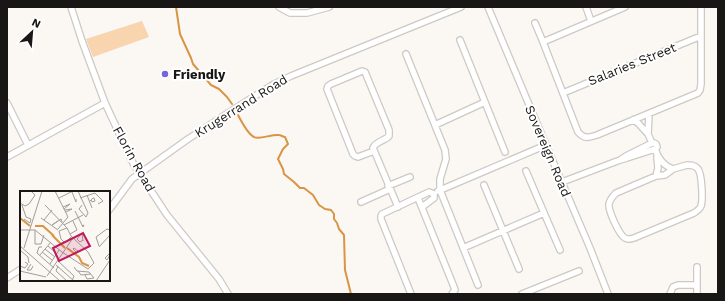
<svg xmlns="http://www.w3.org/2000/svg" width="725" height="301" font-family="'Work Sans',sans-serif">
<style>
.green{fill:#f8d4af}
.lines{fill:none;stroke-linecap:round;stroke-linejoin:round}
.stream{stroke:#d89545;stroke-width:2}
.minor-casing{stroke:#cdc9c5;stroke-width:8}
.minor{stroke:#fff;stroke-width:5.5}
.poi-dot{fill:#7166e0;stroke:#fff;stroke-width:1.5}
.labels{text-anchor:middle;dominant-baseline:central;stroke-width:4;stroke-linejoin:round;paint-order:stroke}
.street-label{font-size:13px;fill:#181715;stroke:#fff}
.poi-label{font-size:13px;font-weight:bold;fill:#181715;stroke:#fff;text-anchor:start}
.inset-river{fill:none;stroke:#d89545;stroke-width:2}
.inset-road{fill:none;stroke:#a09d9a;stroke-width:1}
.view{fill:#c2185b;fill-opacity:0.15;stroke:#c2185b;stroke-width:2}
.inset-edge{fill:none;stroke:#181715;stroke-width:2}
</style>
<rect width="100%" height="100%" fill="#fbf7f3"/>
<path class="green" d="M142,21L149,37L93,57L86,39Z"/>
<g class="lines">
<path class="stream" d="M176,7L180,34L191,58L193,64L211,85L219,89L227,97L232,104
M237,113C240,119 248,134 254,137C259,140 272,134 279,135C281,135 283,137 285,137L288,144L283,149L278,159L283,169L284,174L294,182L300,188H304L313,195L319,205L325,209L331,210L334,214V219L337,223L339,229L344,235L345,270L351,294"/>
<g class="minor-casing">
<path id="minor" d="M71,7L82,41L105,103L133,163L140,174L167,215L219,279L228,294
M279,7L290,13H307L329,7
M488,7L546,145L590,248L608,294
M586,7L591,21
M625,7L543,42L578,132C584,139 588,138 597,135L698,93L700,90L701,84V7
M535,23L543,42
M460,40L505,152
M406,54L445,150L446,159L440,179V190L478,285
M563,93L701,36
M7,103L28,145
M649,114L648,134L652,143
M633,120L638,123L648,134
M435,125L485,102
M655,149C658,158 664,166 673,169
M374,151L358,157L355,156L353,154L327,89L328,86L331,84L362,71L365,72L389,130V136C385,141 376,141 373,148L398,207
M7,157L105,103
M687,165C691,165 695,165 698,169C702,174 703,200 701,206C700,209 697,211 694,213L634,238C631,239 628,240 625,238C619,235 608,210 609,204C610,199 613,196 616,193L656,176L665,175L673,169Z
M526,171L560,250
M656,176L658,168L657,157
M562,182L620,160L627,158L655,149L657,147L656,144L654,143H652L626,156L620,160
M484,185L519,269
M388,186L410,177
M438,191L546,145
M418,198L454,287L455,290L452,294
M361,202L390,189
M422,207L434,198V194
M109,210L132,179L188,139L228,113L274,84L291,76L461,7
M463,248L544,213
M7,278L21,269
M411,294L381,219V216L382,214L429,192L434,194
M522,294L579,271
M670,294L673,287L678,285H697
M697,294V267"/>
</g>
<use href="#minor" class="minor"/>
</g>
<circle class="poi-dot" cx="165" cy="74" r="4"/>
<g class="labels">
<g class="street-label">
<text transform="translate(632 64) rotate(-22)">Salaries Street</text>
<text transform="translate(241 106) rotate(-32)">Krugerrand Road</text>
<text transform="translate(548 151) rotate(67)">Sovereign Road</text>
<text transform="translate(134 159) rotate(61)">Florin Road</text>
</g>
<g class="poi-label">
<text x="173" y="74">Friendly</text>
</g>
</g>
<g transform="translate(20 191)">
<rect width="90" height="90" fill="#fbf7f3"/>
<path class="inset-river" d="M0,27L10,35M15,35H23L34,45M32,44L45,57M47,57L59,66L62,72L69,75"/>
<path class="inset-road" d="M35,0L48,26L38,38M58,0L68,22L66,26L59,18L62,14M52,1L56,11V8M67,4L72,17M39,7L53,0M60,7L75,2L83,10L78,13M70,10L73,7H74L75,10L72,11L71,9M0,12L5,15L9,13L15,4L11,0M2,14L6,26L11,28L10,32L4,28M25,14L47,37L51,45L68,61L74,72L68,78M43,16L50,13L44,18M45,19L52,18L46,21M55,20L63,36L64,34L62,35M21,27L38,39M24,29L32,19M38,30L32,34L41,28L42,31M44,34L63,24M47,37L39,40L41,48L45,52L51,46M0,39H15M15,39L42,61L68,78M15,39V53H21L24,44M50,43L57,39L53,30M63,49L60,51L57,48L62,42L63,50M0,55L40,90M28,55L37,63M79,55L76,46L87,38L90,39M22,56H19L17,62L34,77M79,56L90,44M4,57L22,0M54,57L58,60L57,62L53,58ZM25,58L35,66M0,59L8,66L9,72M22,61L32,69M90,62L85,67L87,69L90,64M20,64L31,51M38,70L54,85L52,90M11,73L7,79H11L13,75M30,73L39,59M36,74L54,90M0,75L5,77L8,73L5,71M38,75L36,80L47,90M54,76L57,80L69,81L74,87L67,88L65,84M0,80L26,86M58,80L61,84L71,83M27,85L53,47M76,90L90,69"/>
<path class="view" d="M63,42L70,55L39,70L33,57Z"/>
<rect width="90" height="90" class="inset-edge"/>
</g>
<rect width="725" height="301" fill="none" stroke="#181715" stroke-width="16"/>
<g transform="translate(32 32) rotate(26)" stroke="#ffffff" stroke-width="3" paint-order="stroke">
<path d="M0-3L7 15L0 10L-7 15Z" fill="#181715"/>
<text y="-6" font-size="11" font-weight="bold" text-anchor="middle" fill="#181715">N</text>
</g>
</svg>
